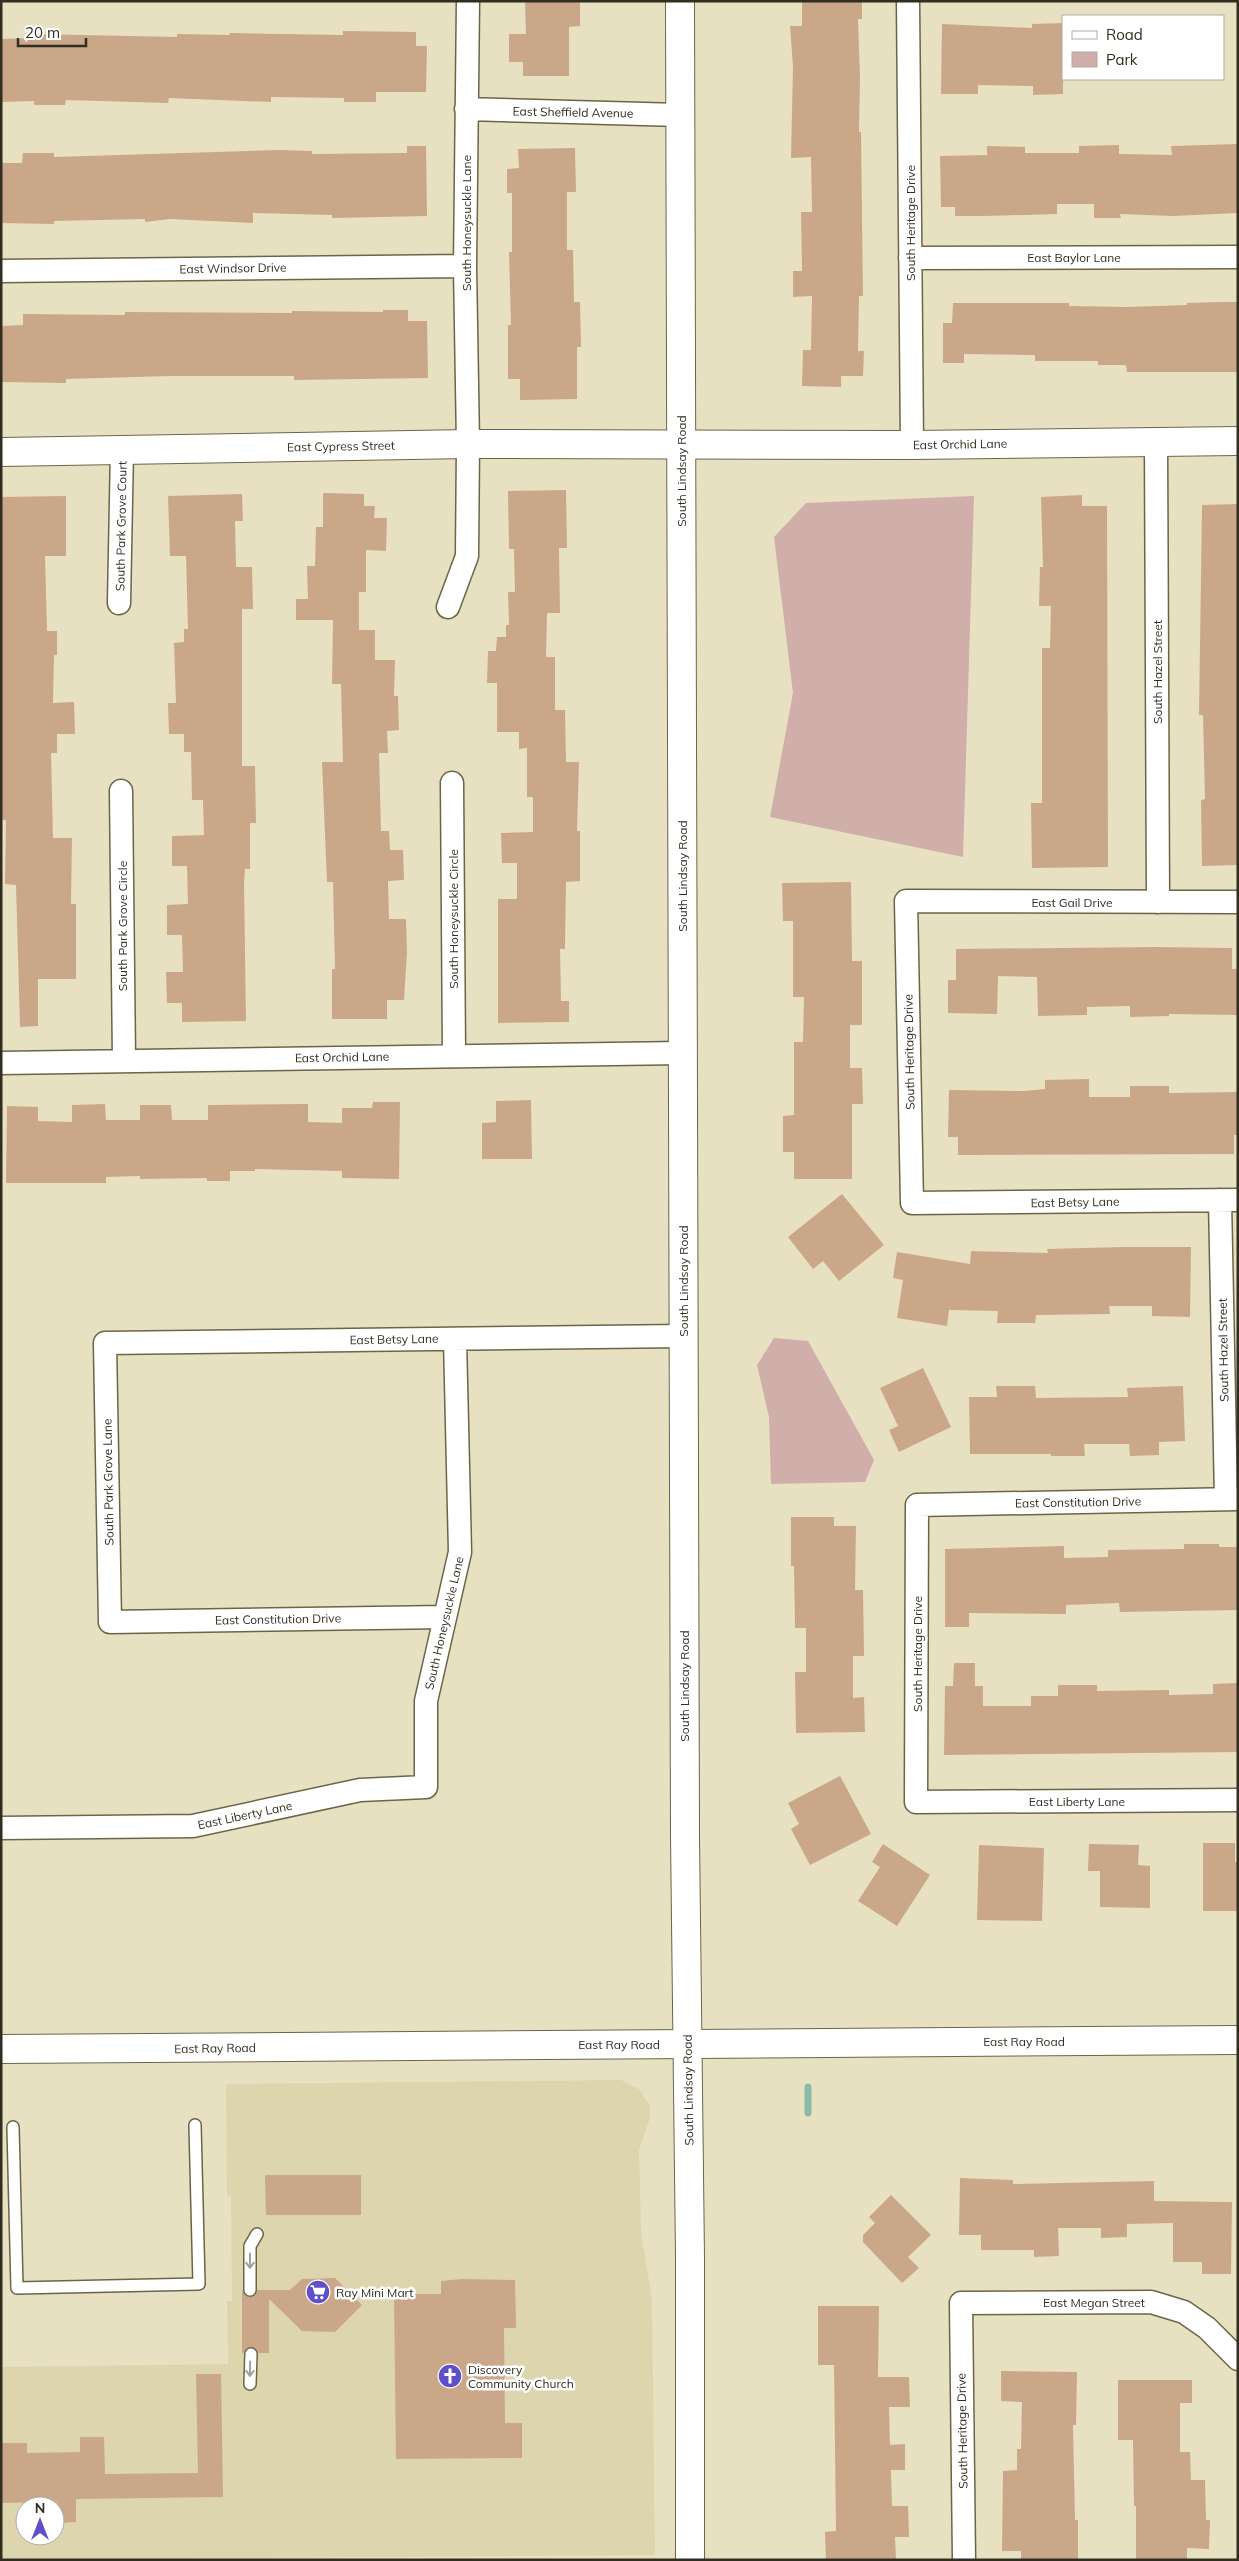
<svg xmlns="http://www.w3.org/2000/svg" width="1239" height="2561" font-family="Mulish,sans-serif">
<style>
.built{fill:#ddd5ad;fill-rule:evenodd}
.green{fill:#d0aeaa}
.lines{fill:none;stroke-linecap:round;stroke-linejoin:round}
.stream{stroke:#8bbaa6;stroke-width:7}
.building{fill:#caa789}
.service-casing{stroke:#6b6548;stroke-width:14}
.minor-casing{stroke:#6b6548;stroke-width:25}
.tertiary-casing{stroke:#6b6548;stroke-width:30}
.secondary-casing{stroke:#6b6548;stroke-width:30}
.primary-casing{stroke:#6b6548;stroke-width:30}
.service{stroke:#fff;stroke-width:11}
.minor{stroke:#fff;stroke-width:22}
.tertiary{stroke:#fff;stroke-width:28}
.secondary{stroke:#fff;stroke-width:28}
.primary{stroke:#fff;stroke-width:28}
.oneway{stroke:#a2a09b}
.labels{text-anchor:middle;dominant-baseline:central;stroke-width:5;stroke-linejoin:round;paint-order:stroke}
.street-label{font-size:12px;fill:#302d21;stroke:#fff}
.poi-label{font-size:12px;fill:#302d21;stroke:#fff;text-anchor:start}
</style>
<rect width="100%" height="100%" fill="#e8e1c1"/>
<path class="built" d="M621,2080L639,2089L650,2106V2118L639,2150L641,2231L652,2300L655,2555L1,2560V2367L228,2364L227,2301H232L231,2196L227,2195L226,2084ZM25,2506H55V2536H25Z"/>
<path class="green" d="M974,496L963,857L770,817L793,693L774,537L806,503Z
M774,1338L808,1341L874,1460L865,1482L771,1484L769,1417L757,1365Z"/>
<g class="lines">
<path class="stream" d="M808,2087V2113"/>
</g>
<path class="building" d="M525,1H580V26L569,27V76H523V62H509V34H526Z
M802,1H862V19H858L860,77L859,132H861L863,296H859L858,351H864L863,376H841V387L802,386L803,350H811L812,296L793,297V271H802L801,212H812L811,157L791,158L793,66L790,26H802Z
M1063,23V94L1033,95V86L978,85V94H941L942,24L1032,28V24Z
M343,31L416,32V46H427L426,92H376V102H344V98L271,97V102L169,98L168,103L66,100L65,105H34V101L1,102V39L33,38V34L177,37V34L229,35L230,33L343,35Z
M1238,144V213L1173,216L1120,214L1121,218H1094V204H1057V214L985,216H955V207H941L940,156L987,155V146L1025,147V153H1079V146L1119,145V154L1172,155L1171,146Z
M407,146H426L427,216L332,218V215L253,213V223L170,219L145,222V219L54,221V224L1,223V163H22L23,153H54V157L280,150L312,151V154L407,153Z
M575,148L576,192H567V250H573L574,302H580L581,347H577V399L520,400V379H508V325H511L509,252H512V193H507V169L519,168L518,149Z
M1219,302H1238V372H1127L1126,365H1098V361H1035V355L964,354V363H943V323H952L953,303H1069V306L1126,307L1187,305V303Z
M383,310H408V321H427L428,378L294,380V376H170L66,379V383L1,382V326L23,325V314L125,315V312L292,313V311L383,312Z
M566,490L567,548H559L560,613H547L546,657H555V710H565L566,762H579L577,831H580V881L566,882L565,949H560L561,1001H569V1022L498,1023V899H517V863H502L501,833L533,832V797H527V748L519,749V732H497V683H487L488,651H496L497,637H506V625H509L508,592H515L514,549H509L508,491Z
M323,493L364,494V506H375L374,518H387L386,551L366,550V592H359V630H375V660H395L394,696H398L399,730L387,731L388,753H379L381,831H389L390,850H403L404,880L388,881L389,919H406L407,952L404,1000H387V1019H332V969H335L333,882H327L322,762H343L341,684H332L333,620H296V599H308L307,566H315L316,527H323Z
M242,494L243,521H235L236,567H252L253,609H242V766H255L256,823H250V869H245L244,884L246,1021L182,1022V1003H167L166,972H183L182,935H167V905L188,904L187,866H172V836L204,835L203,800H192L191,752H184V734H169L168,703H176L174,643L184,642V629H188L186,556H170L168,496Z
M1082,495V506H1107L1108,867L1032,868L1031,803H1042V648H1050L1051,606H1039L1040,567H1043L1041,497Z
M66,496V556H45L47,631H57V655H54L53,703L74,702L75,734H57V753H51L53,838H72L71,904H76V979H38V1026L20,1027L16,885L5,884L6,820H1V497Z
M1238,504V865L1202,866L1201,800L1205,799L1203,715H1199L1202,505Z
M851,882L852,961H862V1025H850V1068H862L863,1104H852V1179H794V1152H783V1116L794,1115V1042H803L804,997H793V921H783L782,883Z
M1154,947L1232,948V969H1238V1015L1169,1014V1016L1130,1017V1006L1087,1007V1015L1038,1016L1037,977L998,976L997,1014L948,1013V980H956V949Z
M1089,1079V1097H1130V1086H1169V1093L1238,1092V1135H1234V1154L958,1155V1137H948L949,1090L1025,1091L1045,1089V1080Z
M531,1100L532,1159H482V1123L496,1122V1101Z
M373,1102H400L399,1179L342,1178V1171L255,1169V1171H230V1181H207V1178L140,1179V1176L106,1177V1183H6L7,1106L38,1107V1121L72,1122V1105L105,1104L106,1120H140V1105H171L172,1120H208V1105L308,1104V1122L342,1123V1108H372Z
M842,1194L884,1245L839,1281L823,1261L813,1269L788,1237Z
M1124,1247H1191L1190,1317L1152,1316V1306H1109L1110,1314L1036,1315L1035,1323H997L998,1311L949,1310L947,1326L897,1318L903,1280L893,1278L897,1252L970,1264L971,1251L1048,1253L1047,1249Z
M923,1368L951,1427L899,1452L889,1430L898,1426L880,1388Z
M996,1386H1035L1036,1398L1128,1397L1127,1388L1183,1386L1185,1441L1159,1442V1455L1130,1456L1129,1444H1084L1085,1456H1051V1454H970L969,1397H997Z
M791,1517H834V1526H856L855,1590H863L864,1656H853V1698L864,1697L865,1732L796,1733L795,1672H806V1628H795L794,1566H791Z
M1184,1544H1219V1547H1238V1610L1120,1612L1119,1603L1066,1605V1614L969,1613V1627H945V1549L1064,1546V1558L1108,1557V1550L1184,1549Z
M954,1663H975V1686H983V1706H1031V1696H1058V1685H1097V1691L1169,1690V1695L1213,1694V1684L1238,1683V1752L944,1755L945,1686H953Z
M840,1776L871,1834L810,1865L791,1829L799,1824L788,1803Z
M1203,1843H1235V1862H1238V1911H1203Z
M883,1844L930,1875L897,1926L858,1901L880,1867L872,1862Z
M1089,1844L1139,1845L1138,1865L1150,1866V1908L1100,1907V1871H1088Z
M979,1845L1044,1848L1042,1921L977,1920Z
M265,2175H361V2215H266Z
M960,2178L1013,2180V2184L1154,2181V2201L1232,2202L1231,2274H1202V2262H1173V2223L1127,2224V2237L1101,2238V2228H1058L1059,2256L1034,2257V2250H981V2235H959Z
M891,2195L931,2235L908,2257L919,2268L902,2283L863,2242V2235L875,2223L869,2217Z
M335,2278L362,2305L335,2332L302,2331L269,2299V2353H258L255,2348L251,2347L242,2354V2290L246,2296L250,2297L256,2294L257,2290H290L302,2279Z
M462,2279L515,2280L516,2328H504L505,2423H522V2458L396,2459L394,2294H441V2281Z
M818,2306H879L878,2377H909L910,2407H889L890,2445L905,2444V2470H891L892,2506H908L909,2537H895L896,2560H826L825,2532L836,2531L834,2365H818Z
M1001,2371L1077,2372L1076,2425H1073L1075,2520H1078V2560H1021V2551H1002L1003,2471L1017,2470V2449H1021L1022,2402L1001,2401Z
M196,2374H221L223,2497L76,2499V2522L58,2523L57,2502L1,2503V2443H27V2453L80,2452V2437H104L105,2474L198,2473Z
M1118,2380H1192V2403H1180V2452H1190L1191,2480H1205L1206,2520H1210L1209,2549L1187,2548V2560H1136V2506H1134L1133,2440H1118Z"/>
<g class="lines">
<g class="service-casing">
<path id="service" d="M13,2127L17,2288L199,2284L195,2125
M250,2290V2246L257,2234
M250,2384L251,2354"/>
</g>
<g class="minor-casing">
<path id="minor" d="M908,1L912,445
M466,109L680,115
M910,258L1238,257
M1,271L465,266
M1156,441L1158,902
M119,603L122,449
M448,607L467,556L468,444L465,266L468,1
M452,783L454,1055
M121,791L124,1060
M1238,902L906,901L912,1203L1238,1200
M1,1063L682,1053
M1220,1200L1226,1499
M1238,1499L917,1505L916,1802L1238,1800
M445,1617L110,1622L105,1343L683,1336
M1,1828L193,1826L360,1790L426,1787V1701L460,1552L455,1339
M964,2560L961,2303L1151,2302L1184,2312L1207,2328L1238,2359"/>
</g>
<g class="tertiary-casing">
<path id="tertiary" d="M1,452L468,444L912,445L1238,441"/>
</g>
<g class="secondary-casing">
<path id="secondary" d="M680,1L685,1836L690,2257V2560"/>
</g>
<g class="primary-casing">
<path id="primary" d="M1,2049L1238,2040"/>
</g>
<use href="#service" class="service"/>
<use href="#minor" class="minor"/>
<use href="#tertiary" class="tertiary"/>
<use href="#secondary" class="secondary"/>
<use href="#primary" class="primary"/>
</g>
<defs><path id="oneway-shaft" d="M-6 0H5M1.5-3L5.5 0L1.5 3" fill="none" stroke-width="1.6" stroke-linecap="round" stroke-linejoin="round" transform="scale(1.25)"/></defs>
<g class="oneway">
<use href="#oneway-shaft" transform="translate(250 2261) rotate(90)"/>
<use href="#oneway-shaft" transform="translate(250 2369) rotate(91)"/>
</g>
<defs>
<g id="supermarket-disc" transform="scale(1.25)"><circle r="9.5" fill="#5e50c8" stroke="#fff"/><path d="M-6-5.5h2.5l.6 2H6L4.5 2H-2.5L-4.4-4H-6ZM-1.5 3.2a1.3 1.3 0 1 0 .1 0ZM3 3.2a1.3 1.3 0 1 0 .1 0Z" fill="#fff"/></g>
<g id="church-disc" transform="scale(1.25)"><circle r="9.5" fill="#5e50c8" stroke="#fff"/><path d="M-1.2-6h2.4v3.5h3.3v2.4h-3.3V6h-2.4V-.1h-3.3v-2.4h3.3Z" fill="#fff"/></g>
</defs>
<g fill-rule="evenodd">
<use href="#supermarket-disc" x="318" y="2292"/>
<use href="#church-disc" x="450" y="2376"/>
</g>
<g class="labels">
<g class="street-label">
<text transform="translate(573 112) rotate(1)">East Sheffield Avenue</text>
<text transform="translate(466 223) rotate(-90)">South Honeysuckle Lane</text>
<text transform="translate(910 223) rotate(-90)">South Heritage Drive</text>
<text x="1074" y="257">East Baylor Lane</text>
<text transform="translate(233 268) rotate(-1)">East Windsor Drive</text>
<text transform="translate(960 444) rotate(-1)">East Orchid Lane</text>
<text transform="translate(341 446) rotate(-1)">East Cypress Street</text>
<text transform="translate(681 471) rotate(-90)">South Lindsay Road</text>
<text transform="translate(121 526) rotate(-89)">South Park Grove Court</text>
<text transform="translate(1157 672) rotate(-90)">South Hazel Street</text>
<text transform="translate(682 876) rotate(-90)">South Lindsay Road</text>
<text x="1072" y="902">East Gail Drive</text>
<text transform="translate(453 919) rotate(-90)">South Honeysuckle Circle</text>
<text transform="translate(122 926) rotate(-90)">South Park Grove Circle</text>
<text transform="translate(909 1052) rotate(-91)">South Heritage Drive</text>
<text transform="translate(342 1057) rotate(-1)">East Orchid Lane</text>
<text transform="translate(1075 1202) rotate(-1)">East Betsy Lane</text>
<text transform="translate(683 1281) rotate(-90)">South Lindsay Road</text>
<text transform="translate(394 1339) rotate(-1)">East Betsy Lane</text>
<text transform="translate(1223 1350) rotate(-91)">South Hazel Street</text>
<text transform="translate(108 1482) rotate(-91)">South Park Grove Lane</text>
<text transform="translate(1078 1502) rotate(-1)">East Constitution Drive</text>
<text transform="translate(278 1619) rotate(-1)">East Constitution Drive</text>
<text transform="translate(444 1623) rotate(-77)">South Honeysuckle Lane</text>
<text transform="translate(917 1654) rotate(-90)">South Heritage Drive</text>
<text transform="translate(684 1686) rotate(-90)">South Lindsay Road</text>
<text x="1077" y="1801">East Liberty Lane</text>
<text transform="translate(245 1815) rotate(-12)">East Liberty Lane</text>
<text x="1024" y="2041">East Ray Road</text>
<text x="619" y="2044">East Ray Road</text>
<text transform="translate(215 2048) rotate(-1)">East Ray Road</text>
<text transform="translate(688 2090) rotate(-91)">South Lindsay Road</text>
<text x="1094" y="2302">East Megan Street</text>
<text transform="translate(962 2431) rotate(-91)">South Heritage Drive</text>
</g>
<g class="poi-label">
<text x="336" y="2292">Ray Mini Mart</text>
<text x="468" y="2369">Discovery<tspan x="468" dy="14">Community Church</tspan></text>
</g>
</g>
<rect width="1239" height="2561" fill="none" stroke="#302d21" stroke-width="5"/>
<rect x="1062" y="15" width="162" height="65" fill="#ffffff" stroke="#acaba6"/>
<rect x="1072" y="31" width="25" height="8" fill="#ffffff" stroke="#acaba6"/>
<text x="1106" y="40" font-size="15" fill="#302d21">Road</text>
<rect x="1072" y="52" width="25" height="15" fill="#d0aeaa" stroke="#acaba6"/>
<text x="1106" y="65" font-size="15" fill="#302d21">Park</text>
<g transform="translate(40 2521)"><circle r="24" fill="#ffffff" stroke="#acaba6"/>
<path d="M0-4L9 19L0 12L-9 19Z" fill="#5e50c8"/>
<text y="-8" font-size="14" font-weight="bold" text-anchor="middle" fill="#302d21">N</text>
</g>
<path d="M18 38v8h68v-8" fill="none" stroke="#302d21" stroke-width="2.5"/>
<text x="25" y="38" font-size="15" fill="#302d21" stroke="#ffffff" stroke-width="4" paint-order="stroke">20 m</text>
</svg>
